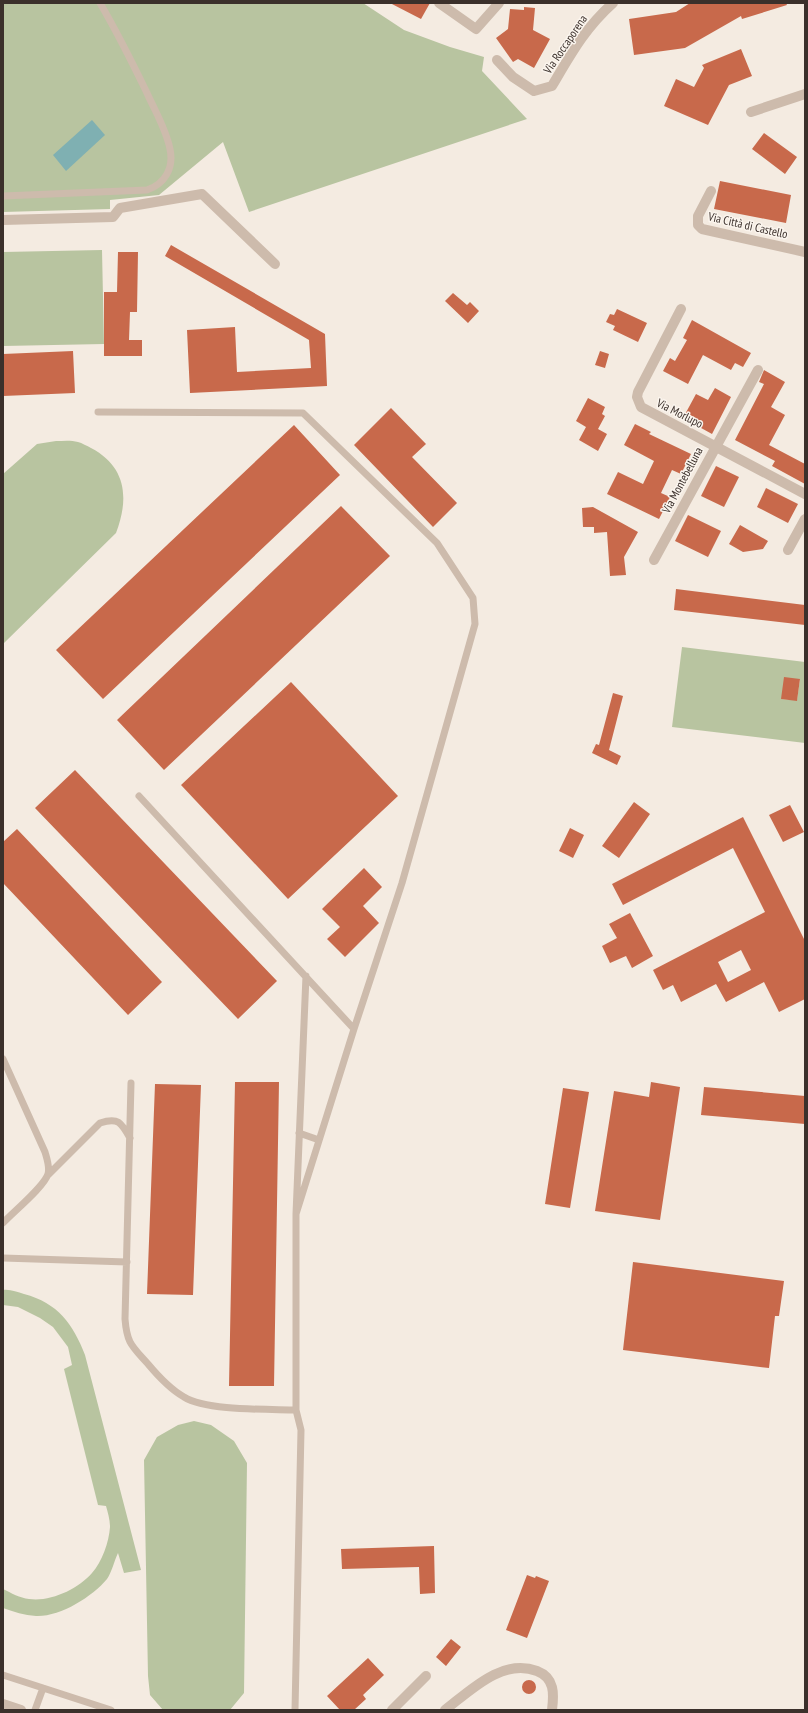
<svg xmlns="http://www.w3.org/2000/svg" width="808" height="1713" font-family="'PT Sans Narrow',sans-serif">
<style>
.green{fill:#b8c4a0;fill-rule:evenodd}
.water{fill:#7fb0b2}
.building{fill:#c8694b;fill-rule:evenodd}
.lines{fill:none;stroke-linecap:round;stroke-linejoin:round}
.service{stroke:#cdbbac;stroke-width:7}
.minor{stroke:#cdbbac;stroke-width:10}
.labels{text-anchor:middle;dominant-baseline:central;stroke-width:3;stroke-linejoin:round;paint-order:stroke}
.street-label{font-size:12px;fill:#3b302b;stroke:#fbf5ee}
</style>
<rect width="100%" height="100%" fill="#f4ebe1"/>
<path class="green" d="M3,3H363L404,30L450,47L484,57L482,71L527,119L249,212L223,142L159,195L110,200V209L3,212Z
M102,250L104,344L3,346V252Z
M56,441C63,441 71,440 78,442C82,443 87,446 91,448C127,467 129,499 116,533L3,644V474L37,444Z
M682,647L805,662V743L672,727ZM800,679L797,700L781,699Z
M3,1290C10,1289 17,1292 24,1294C58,1303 73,1324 85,1355L141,1570L124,1573L118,1553C114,1561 112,1572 107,1579C92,1597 60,1617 36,1616C24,1615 14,1612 3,1608V1589C11,1593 20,1598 29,1599C51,1602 78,1589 92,1573C102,1562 109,1542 110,1527C110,1520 108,1513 106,1506L98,1505L64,1369L72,1365L68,1347L53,1327L40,1318L18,1307L3,1305Z
M194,1421L211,1425L234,1441L247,1463L244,1693L230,1710H163L150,1695L148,1676L144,1460L157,1437L178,1425Z"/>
<path class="water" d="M92,120L105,135L66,171L53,155Z"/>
<path class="building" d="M390,3H430L421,19Z
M690,3H786L787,5L742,19L741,16L685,48L634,55L629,19L676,12Z
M524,7L535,8L533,30L550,39L534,68L518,59L513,62L496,38L508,29L510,9L524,10Z
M741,49L752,76L729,85L708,125L664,106L676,79L694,87L704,68L702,65Z
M764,133L797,157L785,174L752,149Z
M720,181L791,195L786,223L714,209Z
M171,245L325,334L327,386L190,393L187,330L235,327L237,372L311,368L309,340L165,256Z
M118,252H138L137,312H130L129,340H142V356H104V292H117Z
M453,293L467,305L470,302L479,311L468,323L445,301Z
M617,309L647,323L638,342L613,330L615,326L606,322L610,314L614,315Z
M692,320L751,353L743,367L735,363L731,370L703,355L688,384L663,371L670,358L675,361L687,340L683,338Z
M73,351L75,393L3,396V354Z
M600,351L609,354L605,368L595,365Z
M764,370L785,382L771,407L785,415L769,445L805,464V484L772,466L775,461L735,440L764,384L759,382Z
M715,388L731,397L712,434L683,418L696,394L708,400Z
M588,398L605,407L602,414L605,416L598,429L607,434L598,451L579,440L586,427L576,421Z
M391,408L426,444L412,457L457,503L433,527L354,445Z
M635,424L651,432L649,434L691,454L681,474L672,470L661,493L670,497L659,519L607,494L618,472L643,484L654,461L624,445Z
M294,425L340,475L103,699L56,650Z
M716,466L739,477L724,507L701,496Z
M766,488L798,504L788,523L757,507Z
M341,506L390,556L164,770L117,720Z
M593,507L638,532L624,557L626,575L610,576L607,532L594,533V527H583L582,508Z
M688,515L721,531L708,557L675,541Z
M740,525L768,541L763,549L743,552L729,544Z
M676,589L805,605V625L674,610Z
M784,677L800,679L797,701L781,699Z
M291,682L398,796L288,899L181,785Z
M613,693L623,696L609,750L621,756L617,765L592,753L596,744L599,745Z
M75,770L277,981L238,1019L35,808Z
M634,802L650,814L619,858L602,846Z
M790,805L804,832L783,842L769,815Z
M743,817L805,941V999L779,1012L764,982L726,1002L716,984L681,1002L673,985L663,990L653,970L765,912L733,848L623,905L612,884ZM741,950L751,970L728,982L718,962Z
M570,828L584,835L573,858L559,851Z
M17,829L162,982L128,1015L3,883V842Z
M364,868L382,887L363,906L379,923L345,957L327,939L340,927L322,909Z
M630,913L653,956L632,968L626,956L610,963L602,946L617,938L609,924Z
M235,1082H279L274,1386H229Z
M651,1082L680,1087L660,1220L595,1211L614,1091L649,1097Z
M155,1084L201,1085L193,1295L147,1294Z
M704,1087L805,1096V1124L701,1115Z
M563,1088L589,1092L570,1208L545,1204Z
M633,1262L784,1281L779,1316H775L769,1368L623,1350Z
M434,1546L435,1593L420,1594L419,1567L342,1569L341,1549Z
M527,1575L535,1578L536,1576L549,1581L527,1638L506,1630Z
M451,1639L461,1647L446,1666L436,1657Z
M368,1658L384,1675L363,1695L366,1699L354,1710H340L327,1696Z
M522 1687a7 7 0 1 1 14 0a7 7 0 1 1-14 0Z"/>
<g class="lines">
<path class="service" d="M3,196L147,190C165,184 174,168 170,149C166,129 155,111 147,93C132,62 117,32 100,3
M98,412L303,413L437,543L473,598L475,624L402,883L354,1029
M139,796L354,1029L296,1214L306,976
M3,1059L45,1152C47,1159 50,1167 48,1174C44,1187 13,1212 3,1223
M131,1083L125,1319C127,1344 132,1346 148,1364C158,1376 170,1389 184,1397C206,1411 268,1409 296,1410
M299,1133L319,1140
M48,1175L100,1123C118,1117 121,1122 130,1138
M3,1258L127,1262
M3,1675L111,1710
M35,1710L43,1688
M295,1710L301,1430L296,1410V1214"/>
<path class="minor" d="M439,3L476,29L499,3
M497,60L513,77L534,91L552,86C571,54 585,28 613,3
M751,112L805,94
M711,191L698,216V225L702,229L805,252
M3,220L113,217L120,208L202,194L275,264
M681,309L638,392L637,397L641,407L805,494
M788,550L805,519
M654,560L758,370
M3,1704L21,1710
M392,1710L426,1676
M445,1710C471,1690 502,1658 537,1671C555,1678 554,1694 552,1710"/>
</g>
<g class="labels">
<g class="street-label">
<text transform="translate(565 44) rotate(-56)">Via Roccaporena</text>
<text transform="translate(748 225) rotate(13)">Via Città di Castello</text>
<text transform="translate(680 413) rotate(27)">Via Morlupo</text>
<text transform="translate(682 480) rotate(-62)">Via Montebelluna</text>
</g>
</g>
<rect width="808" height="1713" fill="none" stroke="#3b302b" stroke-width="8"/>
</svg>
